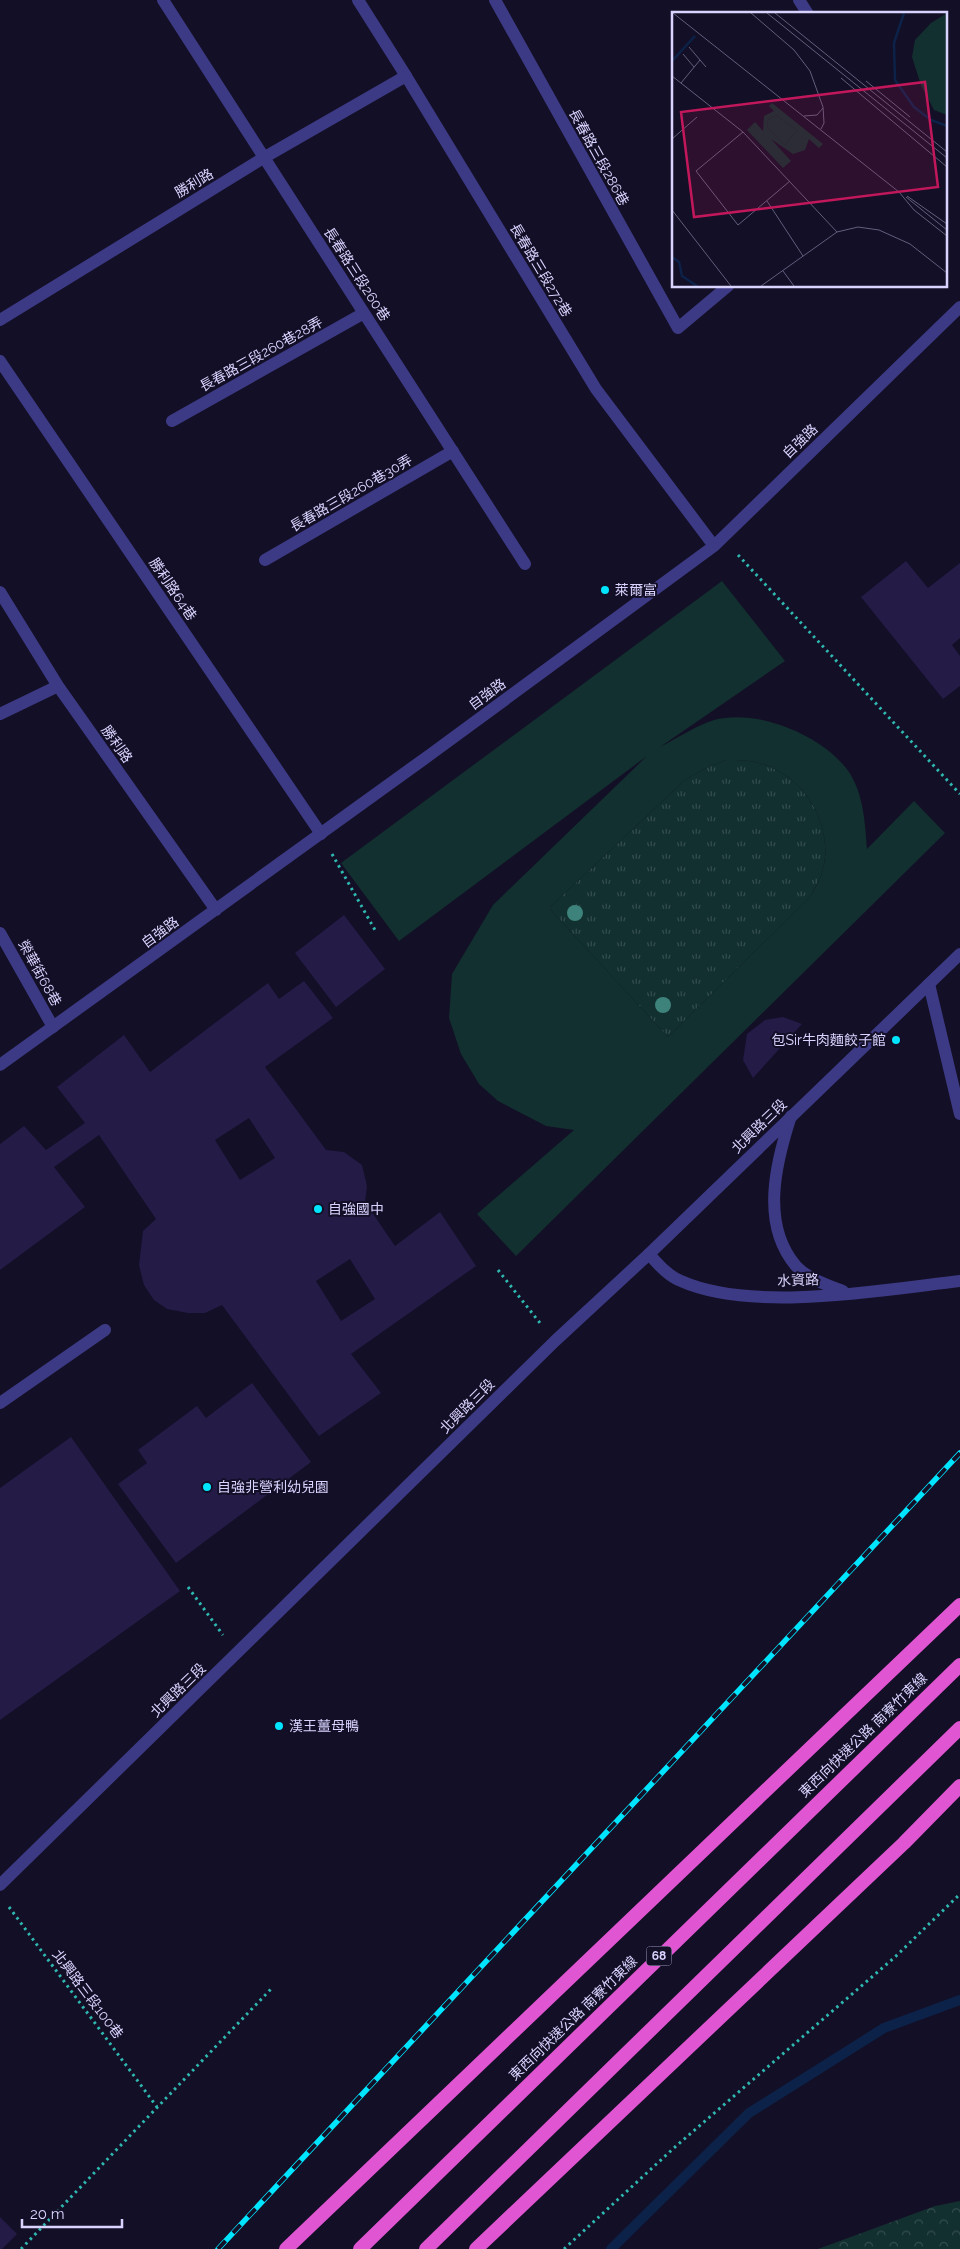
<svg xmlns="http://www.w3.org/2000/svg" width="960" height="2249" font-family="Raleway,'Noto Sans TC',sans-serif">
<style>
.grass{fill:url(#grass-tufts)}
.park{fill:url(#park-crowns)}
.garden{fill:#12302f;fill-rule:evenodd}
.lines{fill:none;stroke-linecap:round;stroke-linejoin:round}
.stream{stroke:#0c2248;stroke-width:10}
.building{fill:#241b47;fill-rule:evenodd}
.path{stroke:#2fb8b0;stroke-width:3;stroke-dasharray:2.5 4;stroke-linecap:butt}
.service{stroke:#3d3a85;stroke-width:12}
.minor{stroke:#3d3a85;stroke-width:12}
.tertiary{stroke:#3d3a85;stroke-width:12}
.trunk{stroke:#e055d1;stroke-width:14}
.rail-casing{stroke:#00e5ff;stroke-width:5.5}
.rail{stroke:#130f26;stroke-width:4;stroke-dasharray:11;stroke-linecap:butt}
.tree{fill:#3d827b}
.poi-dot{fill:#00e5ff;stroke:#130f26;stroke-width:2}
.labels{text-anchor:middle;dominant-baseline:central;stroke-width:4;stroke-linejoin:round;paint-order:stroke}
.shield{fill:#130f26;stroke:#9e99be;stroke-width:1}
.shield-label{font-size:12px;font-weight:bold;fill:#d9d4ff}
.street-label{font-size:14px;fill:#d9d4ff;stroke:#130f26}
.poi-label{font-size:14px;fill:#d9d4ff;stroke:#130f26;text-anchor:start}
.inset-river{fill:none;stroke:#0c2248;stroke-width:2.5}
.inset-road{fill:none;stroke:#625e7d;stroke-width:1}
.view{fill:#c2185b;fill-opacity:0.15;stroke:#c2185b;stroke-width:2.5}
.inset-edge{fill:none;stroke:#d9d4ff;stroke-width:2.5}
</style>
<defs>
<pattern id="grass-tufts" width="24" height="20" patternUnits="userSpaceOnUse" patternTransform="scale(1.25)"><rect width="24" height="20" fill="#12302f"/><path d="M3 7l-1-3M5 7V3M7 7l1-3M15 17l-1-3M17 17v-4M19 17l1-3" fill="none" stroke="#344d4e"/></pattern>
<pattern id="park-crowns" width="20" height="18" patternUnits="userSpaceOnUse" patternTransform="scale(1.25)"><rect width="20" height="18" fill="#12302f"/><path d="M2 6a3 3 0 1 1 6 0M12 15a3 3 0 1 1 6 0" fill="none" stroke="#344d4e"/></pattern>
</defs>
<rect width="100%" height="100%" fill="#130f26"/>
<path class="grass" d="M726,760C740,760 754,760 768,766C810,782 836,833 821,876C818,883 814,890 810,897L668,1037L549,908L685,780L708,767Z"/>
<path class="park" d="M960,2201V2249H818L935,2206Z"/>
<path class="garden" d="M722,581L785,661L660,747C678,738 695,726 714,720C758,708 824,736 849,772C864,795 865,824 867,849L914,801L945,833L516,1256L477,1214L574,1130L546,1126L498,1101L479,1084L461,1054L449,1018L452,974L493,905L647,756L399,941L341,863ZM726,760C740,760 754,760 768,766C810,782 836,833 821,876C818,884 814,890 810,897L668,1037L549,908L685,780L708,767Z"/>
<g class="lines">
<path class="stream" d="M611,2249L749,2113L884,2028L960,2000"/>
</g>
<path class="building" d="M906,561L928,588L960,563V638L952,645L960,656V686L943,699L861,597Z
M344,915L385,969L336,1007L295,953Z
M304,981L333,1018L265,1067L326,1150L344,1152L362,1165L367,1186L365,1202L395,1246L440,1212L476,1266L351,1354L381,1393L319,1436L222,1305L205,1313H188L167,1309L154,1300L144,1285L139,1265L143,1231L156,1219L99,1135L54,1167L85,1207L0,1270V1144L24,1126L46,1150L85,1123L57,1087L124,1035L150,1072L268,983L279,999ZM249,1118L275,1158L240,1180L215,1140ZM350,1259L375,1299L341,1321L316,1281Z
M783,1017L802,1024L753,1078L743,1060L747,1034L765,1020Z
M252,1383L311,1462L176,1563L118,1484L147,1463L138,1450L197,1406L206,1418Z
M71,1437L180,1591L0,1720V1488Z
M0,2217L17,2234L2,2249H0Z"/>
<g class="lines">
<path class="path" d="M738,555L960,794
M332,854L375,930
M498,1270L540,1323
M188,1587L223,1635
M9,1907L157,2107
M21,2249L272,1988
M564,2249L675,2147L895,1957L960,1894"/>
<path class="service" d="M163,0L525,564
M358,0L406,76
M495,0L678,328L728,286
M0,361L321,834
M172,421L364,313
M265,560L453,451
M0,933L53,1027
M929,984L960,1114
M0,1403L105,1330"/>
<path class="minor" d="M799,0L808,14
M0,320L265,157L406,76L596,389L714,546
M0,592L58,686L216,910
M0,714L58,686
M0,1065L431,754L714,546L960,307
M791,1116C776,1162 760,1224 796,1266C808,1279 827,1285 843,1291
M649,1254C658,1264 668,1276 681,1281C753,1313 882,1290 960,1281"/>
<path class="tertiary" d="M0,1885L555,1341L649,1254L960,954"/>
<path class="trunk" d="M286,2249L960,1605
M360,2249L960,1665
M426,2249L960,1728
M476,2249L904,1843L960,1786"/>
<g class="rail-casing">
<path id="rail" d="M218,2249L960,1453"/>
</g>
<use href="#rail" class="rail"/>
</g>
<g class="tree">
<circle cx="575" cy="913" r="8"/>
<circle cx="663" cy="1005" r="8"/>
</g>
<g class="poi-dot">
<circle cx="605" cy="590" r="5"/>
<circle cx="896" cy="1040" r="5"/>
<circle cx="318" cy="1209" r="5"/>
<circle cx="207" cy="1487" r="5"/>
<circle cx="279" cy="1726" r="5"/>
</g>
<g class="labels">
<rect class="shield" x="646.5" y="1946.5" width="25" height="19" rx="4"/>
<g class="shield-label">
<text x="659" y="1956">68</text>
</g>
<g class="street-label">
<text transform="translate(599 157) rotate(61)">長春路三段286巷</text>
<text transform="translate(194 183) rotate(-31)">勝利路</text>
<text transform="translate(541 270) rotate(59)">長春路三段272巷</text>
<text transform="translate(357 274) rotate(57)">長春路三段260巷</text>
<text transform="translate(261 354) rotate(-29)">長春路三段260巷28弄</text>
<text transform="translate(800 441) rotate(-44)">自強路</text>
<text transform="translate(351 493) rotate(-30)">長春路三段260巷30弄</text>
<text transform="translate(173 589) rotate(56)">勝利路64巷</text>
<text transform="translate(487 694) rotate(-36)">自強路</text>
<text transform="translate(117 744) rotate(55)">勝利路</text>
<text transform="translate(160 932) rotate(-36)">自強路</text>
<text transform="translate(40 973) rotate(61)">榮華街68巷</text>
<text transform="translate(759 1126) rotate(-44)">北興路三段</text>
<text transform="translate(798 1280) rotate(-2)">水資路</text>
<text transform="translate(467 1406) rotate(-45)">北興路三段</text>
<text transform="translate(178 1690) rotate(-44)">北興路三段</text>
<text transform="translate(863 1735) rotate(-44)">東西向快速公路 南寮竹東線</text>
<text transform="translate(88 1994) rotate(53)">北興路三段100巷</text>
<text transform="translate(573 2018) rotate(-44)">東西向快速公路 南寮竹東線</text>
</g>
<g class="poi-label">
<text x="615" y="590">萊爾富</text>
<text x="886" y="1040" text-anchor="end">包Sir牛肉麵餃子館</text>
<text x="328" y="1209">自強國中</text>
<text x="217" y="1487">自強非營利幼兒園</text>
<text x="289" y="1726">漢王薑母鴨</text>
</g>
</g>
<g transform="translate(672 12)">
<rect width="275" height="275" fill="#130f26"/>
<path d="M104,103L125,118L113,133L95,115L96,108Z" fill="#12302f"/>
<path d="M275,1V103L262,98L249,73L240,45L243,28L259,11Z" fill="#12302f"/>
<path d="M100,91L151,132L147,136L137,127L133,138L121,142L99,127L119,149L111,156L75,118L83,110L91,119L92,104L102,99L97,94ZM104,103L125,118L113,133L95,115L96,108Z" fill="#12302f" fill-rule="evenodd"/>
<path class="inset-river" d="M232,1L222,31L223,68L242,95L259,108L275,114M0,49L23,24M0,245L7,250L10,264L25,274"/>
<path class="inset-road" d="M1,1L227,180L242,198L275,224M79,1L122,38L138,59L151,95L152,111L149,117M95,1L275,146M103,1L275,140M17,35L34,55M11,42L22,55M0,64L71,120L165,220M169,66L275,155M194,69L238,105M9,71L28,48M132,104L145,103L151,96M71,120L24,159L66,213L118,169M0,127L25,105M235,184L275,212M234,185L275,218M95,189L131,244M0,198L59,274M111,259L122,274M89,274L165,220L186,215L207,218L238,232L275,261"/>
<path class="view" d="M253,70L266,175L22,205L9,100Z"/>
<rect width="275" height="275" class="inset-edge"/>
</g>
<path d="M22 2219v8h100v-8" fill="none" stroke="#d9d4ff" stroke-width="2.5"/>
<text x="30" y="2219" font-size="15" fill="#d9d4ff" stroke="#130f26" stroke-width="4" paint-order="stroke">20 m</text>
</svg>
